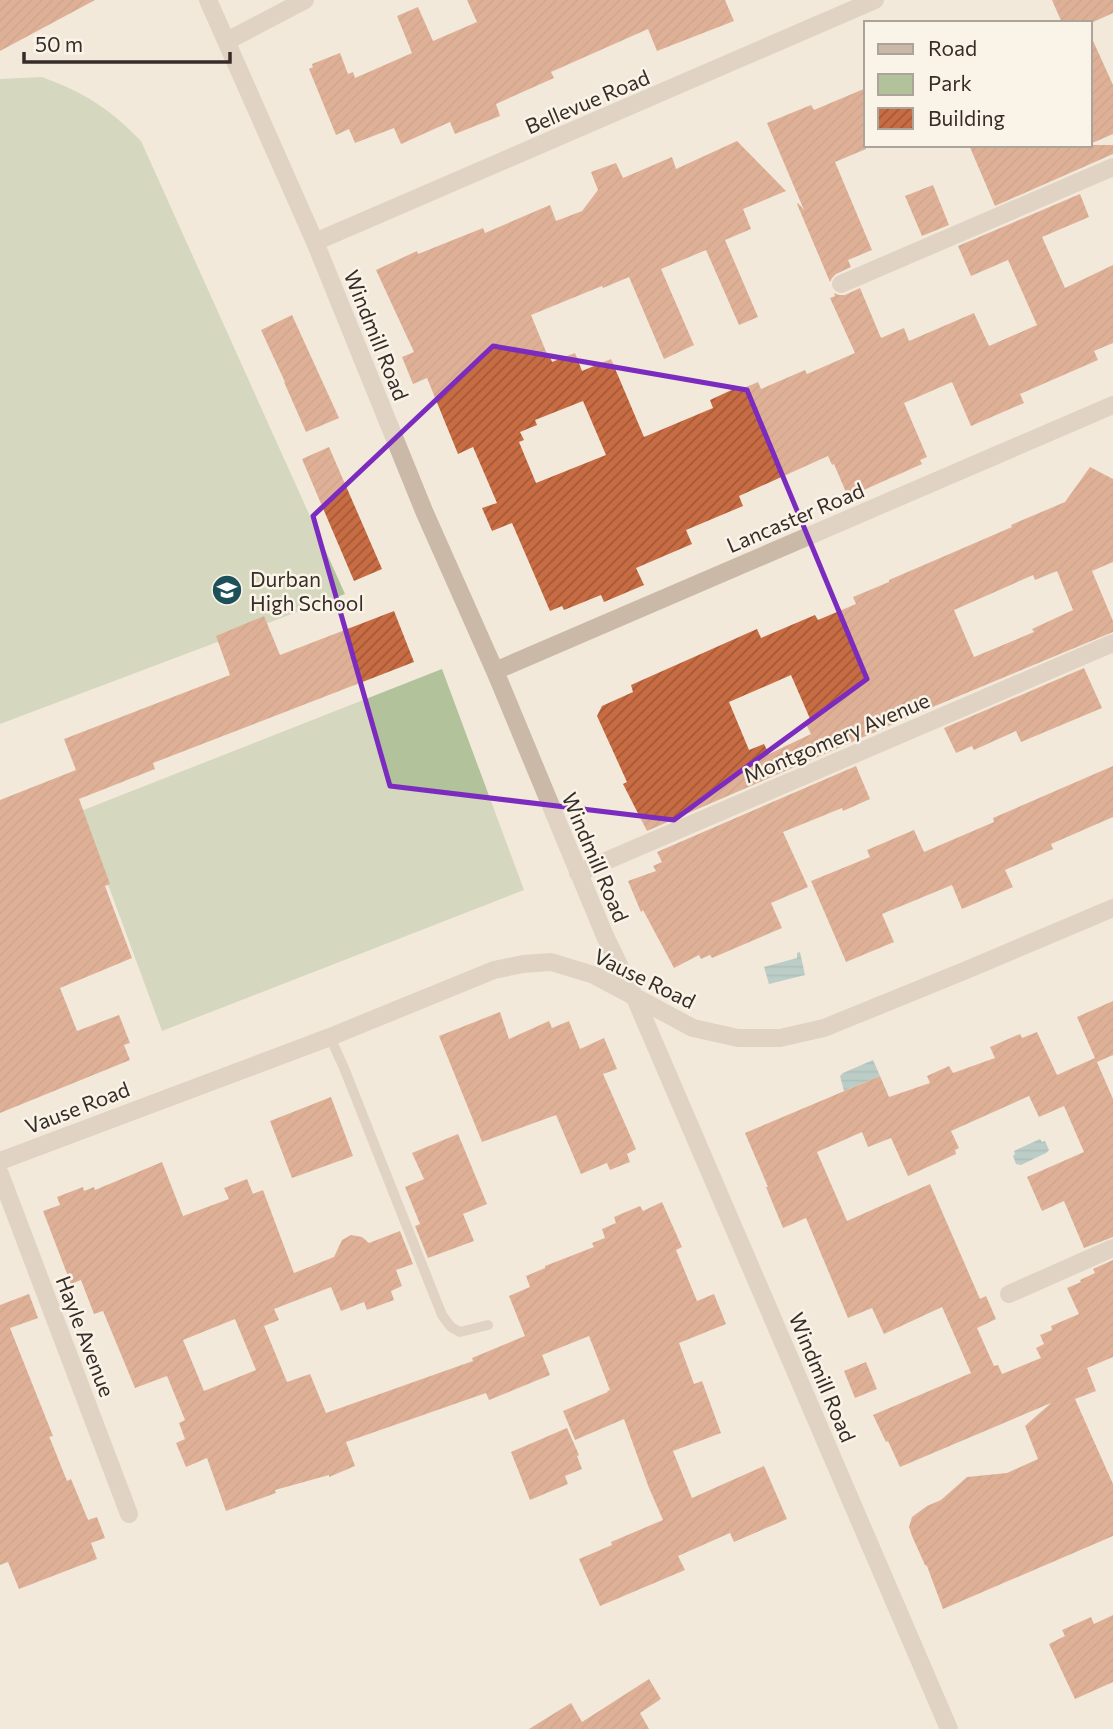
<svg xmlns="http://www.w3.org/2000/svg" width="1113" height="1729" font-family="Commissioner,sans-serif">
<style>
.green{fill:#b2c29b}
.water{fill:url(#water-rules)}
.building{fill:url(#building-hatch);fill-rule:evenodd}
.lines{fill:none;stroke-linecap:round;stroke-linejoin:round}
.service{stroke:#cbb9a7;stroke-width:10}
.minor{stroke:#cbb9a7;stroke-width:18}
.marked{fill:none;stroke:#7b2cbf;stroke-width:5;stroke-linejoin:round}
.labels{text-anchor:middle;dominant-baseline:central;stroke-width:5;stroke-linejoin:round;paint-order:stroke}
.street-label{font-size:21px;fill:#372d28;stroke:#faf3e8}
.poi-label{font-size:21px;fill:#372d28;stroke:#faf3e8;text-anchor:start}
</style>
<defs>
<pattern id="water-rules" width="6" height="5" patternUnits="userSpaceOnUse" patternTransform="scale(1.75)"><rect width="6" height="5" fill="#79aab0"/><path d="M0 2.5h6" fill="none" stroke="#648b8f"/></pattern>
<pattern id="building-hatch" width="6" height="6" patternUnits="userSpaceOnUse" patternTransform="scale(1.75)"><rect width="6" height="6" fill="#c86c43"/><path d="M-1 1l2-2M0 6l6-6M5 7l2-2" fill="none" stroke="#a35938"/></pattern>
</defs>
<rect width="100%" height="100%" fill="#f2e9db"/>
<path class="green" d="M42,77C85,93 109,108 141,141L345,594L0,724V79Z
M442,669L524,890L162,1031L81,811Z"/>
<path class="water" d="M800,952L805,975L769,984L764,967L797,958V953Z
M873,1060L880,1076L844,1091L840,1076L843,1073Z
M1040,1139L1042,1142L1045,1141L1049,1150L1046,1153L1021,1165L1016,1164L1013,1156L1015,1154L1014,1151Z"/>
<path class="building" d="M0,0H95L0,51Z
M467,0H725L734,21L657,51L648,29L551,72L554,78L496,104L500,116L455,134L450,122L401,144L394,128L355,143L349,129L336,135L309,69L313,67L312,64L340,53L348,74L353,72L355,78L412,53L397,16L418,7L433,41L477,22Z
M1052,0H1113V13L1091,23H1062Z
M1090,34L1113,85V134L1090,144Z
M866,88V149L835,162L872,250L848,260L851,267L836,274L832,278L830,282L797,204L798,203L804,210L767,123L811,105L814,110Z
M737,141L786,191L743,209L751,229L725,240L758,317L739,325L706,250L661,269L694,345L664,359L629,277L603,288L602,286L531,315L547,354H549L552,362L575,353L582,371L611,359L644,437L713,408L710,400L736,388L737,391L758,382L761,389L805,370L807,374L855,353L830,298L835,296L834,293L839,295H845L860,288L881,338L904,328L909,341L974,313L989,346L1037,325L1008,260L971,276L958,246L1080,194L1089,217L1042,237L1065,288L1113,265V343L1094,351L1098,360L1020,394L1024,403L971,426L952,382L904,403L927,457L920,460L922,464L848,497L834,464L832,465L828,456L739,496L743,506L686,530L692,544L636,568L644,585L604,602L601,595L564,610L562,606L550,611L512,523L492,531L482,508L497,503L473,447L458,454L427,378L413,384L402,357L414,352L376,270L417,251L418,254L483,228L485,233L550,205L556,221L582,211L598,190L591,172L616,163L623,178L672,157L676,169ZM583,401L606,455L536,483L519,442L524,440L520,432L537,425L535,420Z
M969,145H1113V154L995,206Z
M933,185L949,225L922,236L905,196Z
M292,315L339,418L306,432L284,382H285L261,330Z
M329,447L382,569L354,581L302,459Z
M1090,467L1113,479V562L1092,571L1113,621V632L935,706L647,831L623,784L627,782L597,716L602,706L633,692L631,685L757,629L761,638L815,615L818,620L856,604L853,597L889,582V580L1012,527L1011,525L1065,502ZM1057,571L1073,610L1032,629L1034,632L974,657L954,610L1033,575L1035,580ZM791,675L811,721L806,724L811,734L769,754L764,744L749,750L729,702Z
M394,611L414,662L153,763L155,769L79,799L110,884L105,886L132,958L60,988L77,1031L119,1015L130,1043L124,1045L130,1060L0,1113V800L76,770L64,739L230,675L216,636L264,616L280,655Z
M1084,668L1102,708L1021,742L1016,731L974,750L972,746L956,753L944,728Z
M856,766L870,799L843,811L842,808L783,832L808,887L771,903L782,928L712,958L710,955L701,959L699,955L674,968L643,910L641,912L628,881L656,871L653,866L662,862L657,852Z
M1113,766V817L1051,844L1053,849L1005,870L1013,887L962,909L952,885L882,914L894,942L846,962L811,881L870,857L867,850L914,830L924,852L994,822L993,818Z
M1113,1001V1055L1097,1062L1113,1099V1237L1084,1248L1064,1201L1042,1211L1027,1177L1084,1152L1064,1106L1039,1117L1029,1096L951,1131L959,1148L955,1150L956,1154L908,1176L891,1138L868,1147L862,1132L817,1152L847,1221L930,1184L980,1299L986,1296L996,1319L977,1328L994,1366L998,1365L1002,1374L1041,1358L1036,1348L1044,1344L1040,1335L1052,1330L1051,1326L1079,1314L1067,1288L1081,1282L1080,1280L1095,1273L1093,1269L1113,1260V1357L1087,1368L1096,1391L1075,1399L1113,1484V1536L943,1609L927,1566L925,1565L912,1536L909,1527L912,1517L927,1506L941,1500L967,1477L1007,1473L1038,1459L1025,1426L1051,1403L900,1467L888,1441L886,1442L873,1415L971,1373L942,1307L884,1334L872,1308L848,1318L806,1218L783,1228L766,1187H768L745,1133L880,1076L889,1097L930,1083L927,1076L949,1066L953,1073L995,1058L990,1047L1020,1034L1022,1038L1037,1032L1057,1075L1095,1058L1077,1017Z
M500,1012L509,1039L549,1021L552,1028L569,1021L580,1049L604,1038L617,1069L603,1074L636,1149L627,1154L630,1162L610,1170L607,1163L581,1174L556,1115L482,1142L439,1036Z
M331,1097L353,1156L292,1178L270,1121Z
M458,1134L487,1204L463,1214L474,1241L428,1258L415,1226L420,1224L405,1187L424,1179L412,1153Z
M162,1162L183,1216L229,1199L224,1188L247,1179L253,1194L263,1190L294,1273L334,1257L342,1240L351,1235L362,1237L369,1243L400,1231L413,1264L396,1270L402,1286L391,1291L394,1300L367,1310L364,1302L341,1311L331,1287L274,1309L279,1320L264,1326L287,1382L310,1374L326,1413L473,1361L472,1358L525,1336L509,1296L530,1287L526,1276L545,1268V1266L594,1247L592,1243L605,1238L602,1229L616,1223L614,1217L640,1206L643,1211L662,1202L682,1247L676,1250L697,1301L714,1294L726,1324L679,1343L694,1384L702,1381L721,1433L673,1451L692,1498L764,1466L787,1519L734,1542L730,1533L678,1556L685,1570L600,1606L579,1559L612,1545L611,1542L663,1520L649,1488L624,1419L575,1440L563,1411L608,1392L607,1391L610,1390L589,1336L542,1355L550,1375L489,1400L486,1393L346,1442L355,1466L329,1477V1475L275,1490L276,1493L226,1511L207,1458L186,1467L176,1443L185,1439L179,1423L185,1420L167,1376L135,1388L103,1311L94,1314L81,1280L71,1284L43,1211L60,1205L57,1197L83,1187L84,1191L94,1187L95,1190ZM235,1319L256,1370L204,1391L183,1340Z
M29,1294L38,1318L10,1328L53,1436L49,1437L51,1441L67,1481L71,1479L88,1520L97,1517L105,1538L91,1543L97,1559L19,1589L8,1562L0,1565V1305Z
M866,1362L877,1389L855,1398L844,1371Z
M567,1428L579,1455L577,1456L582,1469L565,1476L568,1484L530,1500L511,1452Z
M1113,1615V1682L1075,1699L1049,1644L1065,1636L1062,1630L1091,1617L1094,1624Z
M649,1679L661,1699L640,1713L649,1729H529L571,1703L582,1722Z"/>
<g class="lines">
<path class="service" d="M330,1037L344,1068L442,1315L451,1327L460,1332L488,1325"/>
<path class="minor" d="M208,0L315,242L424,511L495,671L605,936L635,998L949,1729
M227,41L305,0
M315,242L875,0
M841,284L1113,167
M495,671L1113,405
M578,873L1113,643
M0,1161L330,1037L494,970L523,964L551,962L594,975L693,1028L738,1038H780L824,1028L964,971L1113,908
M0,1174L129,1514
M1009,1294L1113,1248"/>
</g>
<path d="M0 0H1113V1729H0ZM493,346L747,390L867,679L674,820L390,786L313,516Z" fill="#f2e9db" fill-opacity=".55" fill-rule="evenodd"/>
<path class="marked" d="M493,346L747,390L867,679L674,820L390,786L313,516Z"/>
<defs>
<g id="school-disc" transform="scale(1.575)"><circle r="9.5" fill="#1c5159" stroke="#faf3e8"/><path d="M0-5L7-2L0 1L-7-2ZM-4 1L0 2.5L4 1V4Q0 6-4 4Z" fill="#fff"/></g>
</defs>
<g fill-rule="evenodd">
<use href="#school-disc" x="227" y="590"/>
</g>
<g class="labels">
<g class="street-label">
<text transform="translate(587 101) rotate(-23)">Bellevue Road</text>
<text transform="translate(377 335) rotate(68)">Windmill Road</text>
<text transform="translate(795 517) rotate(-23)">Lancaster Road</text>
<text transform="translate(836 737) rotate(-23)">Montgomery Avenue</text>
<text transform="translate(596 857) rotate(67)">Windmill Road</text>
<text transform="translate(645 978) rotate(26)">Vause Road</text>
<text transform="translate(77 1107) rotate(-21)">Vause Road</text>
<text transform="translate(86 1336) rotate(69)">Hayle Avenue</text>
<text transform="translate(823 1377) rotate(67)">Windmill Road</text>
</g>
<g class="poi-label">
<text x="250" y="578">Durban<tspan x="250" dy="24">High School</tspan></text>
</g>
</g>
<rect x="864" y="21" width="228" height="126" fill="#faf3e8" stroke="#aca49b" stroke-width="2"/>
<rect x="878" y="44" width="35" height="10" fill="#cbb9a7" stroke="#aca49b" stroke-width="2"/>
<text x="928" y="56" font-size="21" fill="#372d28">Road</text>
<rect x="878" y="74" width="35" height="21" fill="#b2c29b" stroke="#aca49b" stroke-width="2"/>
<text x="928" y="91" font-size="21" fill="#372d28">Park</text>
<rect x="878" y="108" width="35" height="21" fill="url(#building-hatch)" stroke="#aca49b" stroke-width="2"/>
<text x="928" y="126" font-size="21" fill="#372d28">Building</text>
<path d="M24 52v10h206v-10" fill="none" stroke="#372d28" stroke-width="3.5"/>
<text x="35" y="52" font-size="21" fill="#372d28" stroke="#faf3e8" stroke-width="5" paint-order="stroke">50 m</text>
</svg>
